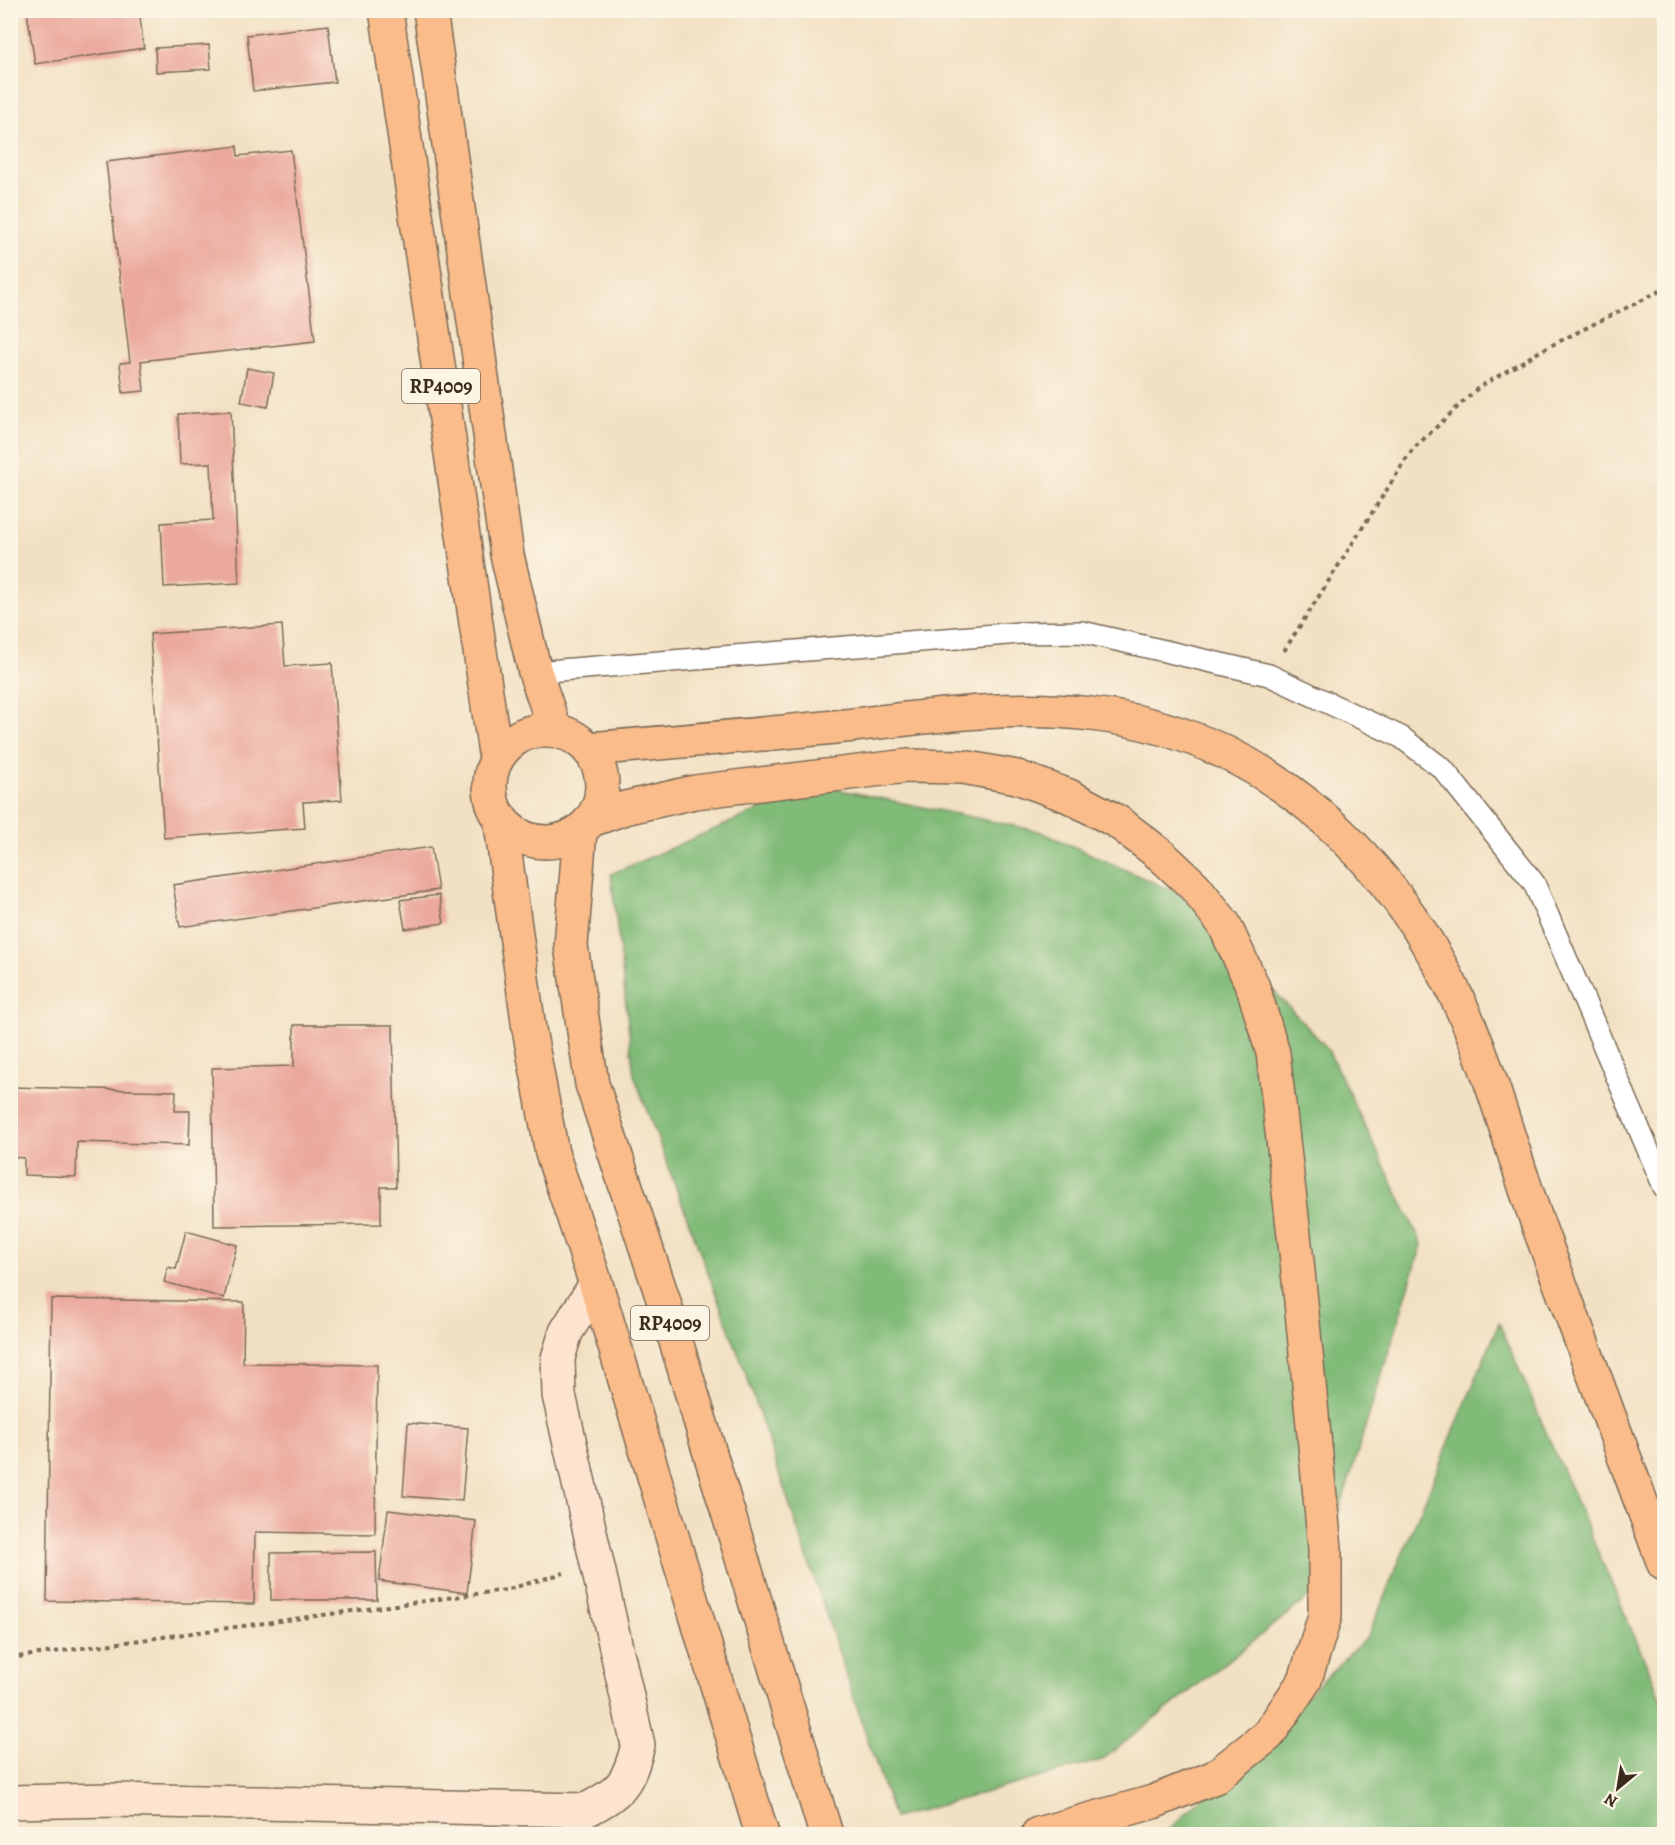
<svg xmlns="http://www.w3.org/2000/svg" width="1675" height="1845" font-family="Alegreya,serif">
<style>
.forest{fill:#81bb78;stroke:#5e724b;stroke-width:1.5}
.building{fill:#eba99d}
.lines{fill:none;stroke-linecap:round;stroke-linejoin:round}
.lane-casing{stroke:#7b6a57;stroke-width:24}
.secondary-casing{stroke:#7b6a57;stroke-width:36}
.primary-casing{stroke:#7b6a57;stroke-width:36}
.highway-casing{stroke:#7b6a57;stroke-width:36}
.path{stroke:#7b6a57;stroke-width:4;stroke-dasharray:4.5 4.5;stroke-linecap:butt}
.lane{stroke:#fff;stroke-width:21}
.secondary{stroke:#fde4d0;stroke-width:33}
.primary{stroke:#f9bc8a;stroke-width:33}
.highway{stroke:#f9bc8a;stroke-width:33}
.labels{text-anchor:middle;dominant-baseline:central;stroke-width:5;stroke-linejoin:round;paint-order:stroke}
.shield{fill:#fcf5e5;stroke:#75675a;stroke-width:1.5}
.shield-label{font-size:20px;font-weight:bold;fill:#3b2a1e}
</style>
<rect width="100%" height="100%" fill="#fcf5e5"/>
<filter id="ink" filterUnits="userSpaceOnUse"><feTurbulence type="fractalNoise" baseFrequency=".0167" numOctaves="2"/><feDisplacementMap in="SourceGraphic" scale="12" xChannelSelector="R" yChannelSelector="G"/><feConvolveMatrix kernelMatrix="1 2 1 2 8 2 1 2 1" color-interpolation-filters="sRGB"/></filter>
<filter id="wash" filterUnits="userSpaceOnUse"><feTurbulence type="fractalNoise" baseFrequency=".008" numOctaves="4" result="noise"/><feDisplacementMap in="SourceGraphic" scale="24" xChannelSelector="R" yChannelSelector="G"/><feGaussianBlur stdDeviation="1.35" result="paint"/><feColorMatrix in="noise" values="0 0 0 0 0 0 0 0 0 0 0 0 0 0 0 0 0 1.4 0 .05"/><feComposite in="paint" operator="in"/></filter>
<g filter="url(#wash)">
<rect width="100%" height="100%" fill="#f2e0c2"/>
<path class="forest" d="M816,785L1039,831L1184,896L1327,1048L1422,1244L1314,1593L1102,1760L894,1818L747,1377L634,1075L611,874Z
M1499,1323L1664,1705V1834H1165L1368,1636Z"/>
<g id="blocks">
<path class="building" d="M35,10H139L144,48L35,64L27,12Z
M328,25L335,82L253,91L247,35Z
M209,45L211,69L156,72L155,48Z
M237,146L238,156L291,150L315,341L141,361L144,391L123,393L120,363L130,362L106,162Z
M247,368L274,373L268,407L241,402Z
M231,411L239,583L164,587L161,523L213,520L211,463L180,464L178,414Z
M282,625L285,666L332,663L342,800L303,802L305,828L164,838L150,634Z
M431,847L438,890L180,927L173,885Z
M439,895L444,923L405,929L400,900Z
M294,1025H393L396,1187H381V1224L214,1226L212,1068L294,1066Z
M10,1087L176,1091L175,1111H190L189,1145L77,1142L76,1177L24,1175V1158L10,1157Z
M186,1231L237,1245L224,1298L164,1282L168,1267L176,1269Z
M51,1299L244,1302L243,1363L377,1365L375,1534L255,1532L254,1604L47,1601Z
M408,1423L468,1428L462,1501L403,1496Z
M388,1510L476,1521L467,1593L379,1581Z
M376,1552L377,1600H271V1553Z"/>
</g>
</g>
<g filter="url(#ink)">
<use href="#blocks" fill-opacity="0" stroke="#7b6a57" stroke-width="1.5"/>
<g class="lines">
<g class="lane-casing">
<path id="lane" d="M535,672L1020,633L1082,632L1269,675L1401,737L1443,769L1534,883L1664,1187"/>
</g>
<g class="secondary-casing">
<path id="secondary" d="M10,1802L111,1800L586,1810C621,1792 628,1784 638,1745L559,1395L558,1358L566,1332L596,1284"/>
</g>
<g class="primary-casing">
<path id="primary" d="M386,10L496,760
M430,10L507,555L535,672L555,730
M490 786a56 56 0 1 1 112 0a56 56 0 1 1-112 0Z
M500,817L529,1029L552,1153L596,1284L762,1834
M580,831L571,946L592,1084L663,1299L826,1834"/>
</g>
<g class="highway-casing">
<path id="highway" d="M589,749C674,742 759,735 844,726C926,717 1008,704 1091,714C1267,734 1395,858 1465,1015C1495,1084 1513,1156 1539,1227C1580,1339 1623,1451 1664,1564
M591,820L625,808L695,792L907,766L963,767L1017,777L1069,796L1118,822L1162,856L1195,887L1224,924L1253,987L1273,1053L1297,1261L1325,1548V1616L1305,1680L1268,1735L1215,1777L1153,1802L1038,1834"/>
</g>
<path class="path" d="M1284,651L1412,450L1478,388L1542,350L1664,289
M10,1658L505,1590L564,1573"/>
<use href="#lane" class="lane"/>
<use href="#secondary" class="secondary"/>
<use href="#primary" class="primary"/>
<use href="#highway" class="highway"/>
</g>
</g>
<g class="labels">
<g class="shield">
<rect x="402" y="369" width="78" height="34" rx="4.5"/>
<rect x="631" y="1306" width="78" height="34" rx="4.5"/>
</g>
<g class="shield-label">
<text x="441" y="386">RP4009</text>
<text x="670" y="1323">RP4009</text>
</g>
</g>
<rect width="1675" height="1845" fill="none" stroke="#fcf5e5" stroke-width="36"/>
<g transform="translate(1618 1788) rotate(210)" stroke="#fcf5e5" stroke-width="4.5" paint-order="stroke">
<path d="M0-4.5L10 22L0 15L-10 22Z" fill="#3b2a1e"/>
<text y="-9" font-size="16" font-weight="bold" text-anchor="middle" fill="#3b2a1e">N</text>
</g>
</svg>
